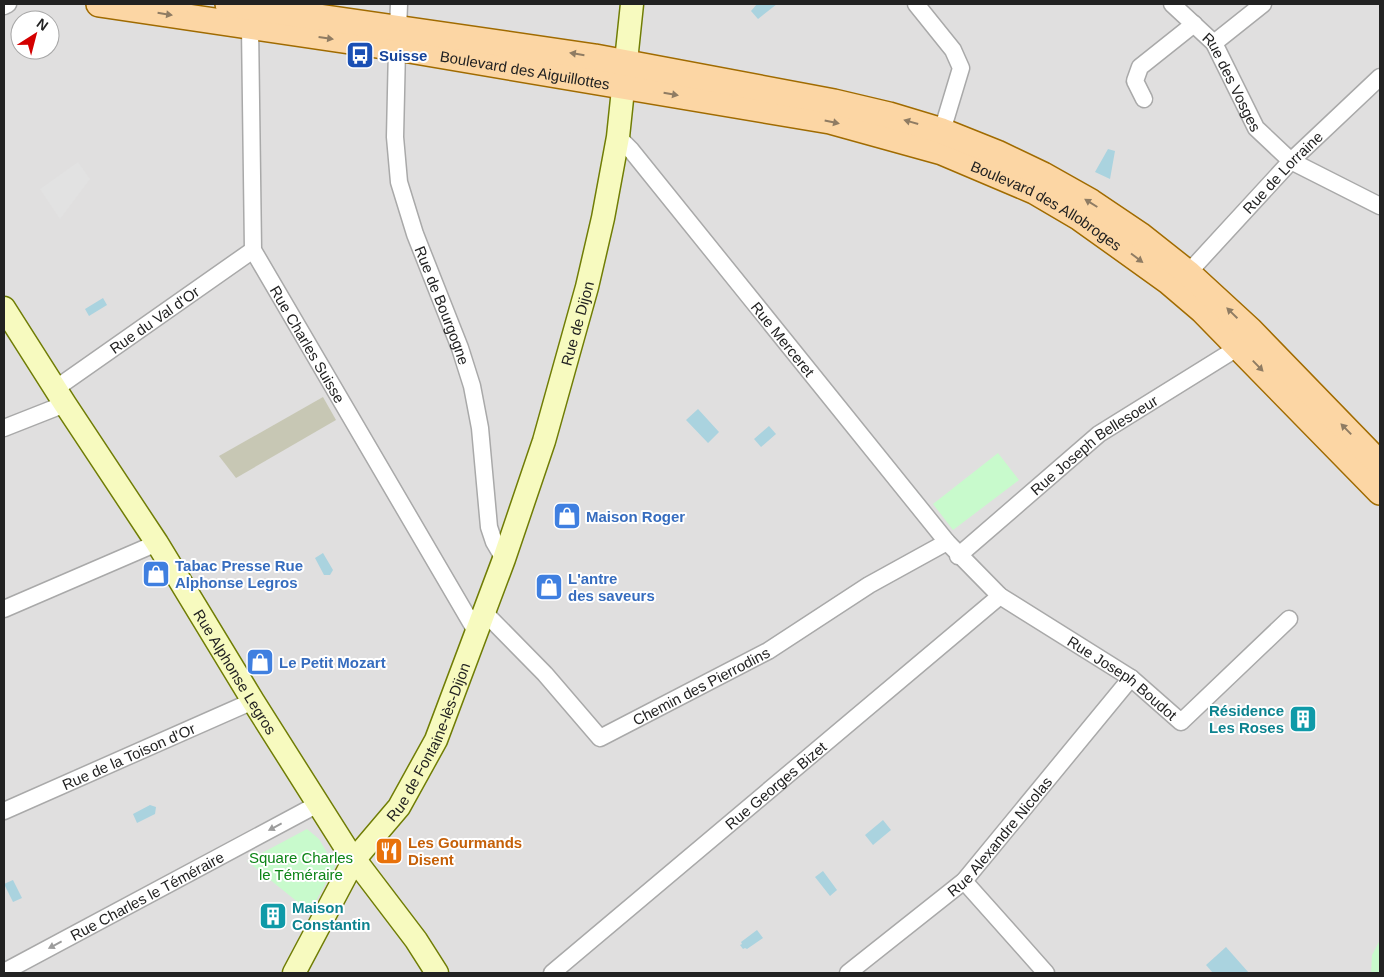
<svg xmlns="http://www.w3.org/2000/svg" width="1384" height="977" font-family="Arial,sans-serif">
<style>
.residential{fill:#e0dfdf;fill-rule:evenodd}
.construction{fill:#c7c7b4}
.park{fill:#c8facc}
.parking{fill:#e2e2e2}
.water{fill:#aad3df}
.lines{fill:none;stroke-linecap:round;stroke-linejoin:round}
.street-casing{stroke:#a9a9a9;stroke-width:19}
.secondary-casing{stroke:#707d05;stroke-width:25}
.primary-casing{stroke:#a06b00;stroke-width:28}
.street{stroke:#fff;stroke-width:16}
.secondary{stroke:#f7fabf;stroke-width:22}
.primary{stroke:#fcd6a4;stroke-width:25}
.oneway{fill:#8f7c63}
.oneway2{fill:#9c9c9c}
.labels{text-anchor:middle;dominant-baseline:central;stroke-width:4;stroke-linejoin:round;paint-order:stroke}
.transit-label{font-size:15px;font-weight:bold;fill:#164399;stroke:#fff;text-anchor:start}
.street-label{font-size:15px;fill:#222;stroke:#fff}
.shop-label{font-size:15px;font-weight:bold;fill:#366cbe;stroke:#fff;text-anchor:start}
.culture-label{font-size:15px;font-weight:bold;fill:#0d838f;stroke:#fff;text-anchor:end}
.food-label{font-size:15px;font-weight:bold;fill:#c56008;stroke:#fff;text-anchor:start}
.park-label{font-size:15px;fill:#0c8416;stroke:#fff}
</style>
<rect width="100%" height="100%" fill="#f2efe9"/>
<path class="residential" d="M4,4H1380V973H4ZM20,20H50V50H20Z"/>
<path class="construction" d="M323,397L336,420L236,478L219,456Z"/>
<path class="park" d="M998,453L1019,480L953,530L933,504Z
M307,829L319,839L335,866L310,912L247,861Z
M1380,940V973H1371L1372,955Z"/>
<path class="parking" d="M78,162L90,179L60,219L40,189Z"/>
<path class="water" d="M757,4H777L758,19L751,11Z
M1108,149L1115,151L1110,179L1095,172Z
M103,298L107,305L89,316L85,309Z
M698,409L719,432L708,443L686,420Z
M769,426L776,434L761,447L754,439Z
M323,553L333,570L330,575H324L315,558Z
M150,805L156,807L155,814L137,823L133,814Z
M883,820L891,830L873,845L865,835Z
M823,871L837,890L830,896L815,877Z
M13,880L22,898L13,902L4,884Z
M757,930L763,938L747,949L745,948L743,949L740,945L742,944L741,942Z
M1226,947L1249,973H1213L1206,965Z"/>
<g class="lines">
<g class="street-casing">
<g id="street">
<path d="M916,4L953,50L961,68L942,131"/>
<path id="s1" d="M1172,4L1214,43L1256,128L1291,161L1380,206"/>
<path d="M4,6L8,4"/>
<path id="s2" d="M250,27L253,250L477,633"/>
<path d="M398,29L399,4"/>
<path d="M1214,43L1263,4"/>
<path id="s3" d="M397,48L395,137L399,182L415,234L460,348L472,386L480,428L489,527L494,542L504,559"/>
<path d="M1144,99L1135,81L1140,67L1194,24"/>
<path id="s4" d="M618,137L631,150L947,542L1000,596L1131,678L1181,722L1289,619"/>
<path id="s5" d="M1188,273L1291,161L1380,77"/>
<path id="s6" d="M55,389L253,250"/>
<path d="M4,428L65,404"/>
<path id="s7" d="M958,556L1099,434L1239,347"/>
<path d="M4,609L157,543"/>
<path id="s8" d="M484,612L545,674L600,738L768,651L869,585L947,542"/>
<path id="s9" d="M4,811L253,701"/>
<path d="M964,881L1046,973"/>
<path id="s10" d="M4,972L318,804"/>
<path id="s11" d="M552,973L1000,596"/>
<path id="s12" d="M848,973L964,881L1131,678"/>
</g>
</g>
<g class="secondary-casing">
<g id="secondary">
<path id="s13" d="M4,308L65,404L157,543L253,701L346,848L416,940L437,973"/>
<path id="s14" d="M294,973L354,860L399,807L436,740L504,559L544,441L587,287L603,218L618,137L632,4"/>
</g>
</g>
<g class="primary-casing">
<g id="primary">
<path id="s15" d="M99,4L397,48L830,121L942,152L1034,191L1080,218L1168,281L1202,310L1380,492"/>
<path d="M228,4L595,57L834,102L889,115L942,131L997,153L1043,175L1091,202L1140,235L1188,273L1250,330L1380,464"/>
</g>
</g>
<use href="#street" class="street"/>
<use href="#secondary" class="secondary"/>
<use href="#primary" class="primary"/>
</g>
<defs><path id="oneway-solid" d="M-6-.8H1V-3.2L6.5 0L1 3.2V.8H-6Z" transform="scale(1.25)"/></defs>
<g class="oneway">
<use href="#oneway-solid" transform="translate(165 14) rotate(9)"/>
<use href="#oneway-solid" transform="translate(326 38) rotate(8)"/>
<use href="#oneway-solid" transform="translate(577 54) rotate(-171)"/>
<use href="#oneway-solid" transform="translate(671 94) rotate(10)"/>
<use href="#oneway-solid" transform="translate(832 122) rotate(12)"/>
<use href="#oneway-solid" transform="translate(911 122) rotate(-164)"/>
<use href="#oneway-solid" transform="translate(1091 203) rotate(-148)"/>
<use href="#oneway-solid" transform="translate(1137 258) rotate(37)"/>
<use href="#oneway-solid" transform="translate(1232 313) rotate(-136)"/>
<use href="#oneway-solid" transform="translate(1258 366) rotate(46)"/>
<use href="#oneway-solid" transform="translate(1346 429) rotate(-134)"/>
</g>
<g class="oneway2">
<use href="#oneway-solid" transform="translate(275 827) rotate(152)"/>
<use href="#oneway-solid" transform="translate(55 945) rotate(152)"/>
</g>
<defs>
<g id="bus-square" transform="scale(1.4375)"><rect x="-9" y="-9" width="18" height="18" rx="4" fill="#1a4fb4" stroke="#fff"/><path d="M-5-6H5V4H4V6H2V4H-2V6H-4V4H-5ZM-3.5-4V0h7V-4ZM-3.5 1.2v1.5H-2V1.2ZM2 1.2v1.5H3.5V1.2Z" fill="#fff"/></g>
<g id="shop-square" transform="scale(1.4375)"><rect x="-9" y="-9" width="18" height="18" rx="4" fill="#3f7fe0" stroke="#fff"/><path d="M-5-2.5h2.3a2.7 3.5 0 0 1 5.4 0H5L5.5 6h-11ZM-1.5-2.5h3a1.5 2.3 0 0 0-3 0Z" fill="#fff"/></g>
<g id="building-square" transform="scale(1.4375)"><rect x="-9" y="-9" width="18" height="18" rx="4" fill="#0f9aa8" stroke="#fff"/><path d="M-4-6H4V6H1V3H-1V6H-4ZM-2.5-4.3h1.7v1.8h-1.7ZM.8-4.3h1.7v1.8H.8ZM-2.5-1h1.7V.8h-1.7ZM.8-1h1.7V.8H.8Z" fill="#fff"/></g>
<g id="restaurant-square" transform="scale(1.4375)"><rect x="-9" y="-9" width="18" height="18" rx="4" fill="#e8710a" stroke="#fff"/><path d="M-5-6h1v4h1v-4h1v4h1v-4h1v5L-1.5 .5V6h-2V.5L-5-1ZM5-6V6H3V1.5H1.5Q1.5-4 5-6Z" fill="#fff"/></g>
</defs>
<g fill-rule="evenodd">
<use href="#bus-square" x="360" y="55"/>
<use href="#shop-square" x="567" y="516"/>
<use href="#shop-square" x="156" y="574"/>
<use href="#shop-square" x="549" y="587"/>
<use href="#shop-square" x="260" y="662"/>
<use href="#building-square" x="1303" y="719"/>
<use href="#restaurant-square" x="389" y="851"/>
<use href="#building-square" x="273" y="916"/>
</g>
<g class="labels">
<g class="transit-label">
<text x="379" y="55">Suisse</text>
</g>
<g class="street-label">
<text stroke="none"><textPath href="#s15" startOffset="431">Boulevard des Aiguillottes</textPath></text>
<text stroke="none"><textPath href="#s1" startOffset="100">Rue des Vosges</textPath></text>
<text stroke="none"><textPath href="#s5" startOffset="138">Rue de Lorraine</textPath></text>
<text stroke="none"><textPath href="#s15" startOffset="974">Boulevard des Allobroges</textPath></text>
<text stroke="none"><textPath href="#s3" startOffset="265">Rue de Bourgogne</textPath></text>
<text stroke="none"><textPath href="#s6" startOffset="121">Rue du Val d'Or</textPath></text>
<text stroke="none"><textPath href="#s14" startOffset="714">Rue de Dijon</textPath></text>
<text stroke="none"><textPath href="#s4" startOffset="261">Rue Merceret</textPath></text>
<text stroke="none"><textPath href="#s2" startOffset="332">Rue Charles Suisse</textPath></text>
<text stroke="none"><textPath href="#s7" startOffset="176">Rue Joseph Bellesoeur</textPath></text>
<text stroke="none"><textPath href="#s13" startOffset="431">Rue Alphonse Legros</textPath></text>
<text stroke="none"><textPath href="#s4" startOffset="745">Rue Joseph Boudot</textPath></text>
<text stroke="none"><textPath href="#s8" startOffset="285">Chemin des Pierrodins</textPath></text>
<text stroke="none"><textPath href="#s14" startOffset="269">Rue de Fontaine-lès-Dijon</textPath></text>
<text stroke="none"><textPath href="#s9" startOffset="136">Rue de la Toison d'Or</textPath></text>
<text stroke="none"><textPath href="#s11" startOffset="292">Rue Georges Bizet</textPath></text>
<text stroke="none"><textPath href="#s12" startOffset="205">Rue Alexandre Nicolas</textPath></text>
<text stroke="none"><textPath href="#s10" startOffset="162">Rue Charles le Téméraire</textPath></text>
</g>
<g class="shop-label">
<text x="586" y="516">Maison Roger</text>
<text x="175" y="565">Tabac Presse Rue<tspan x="175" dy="17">Alphonse Legros</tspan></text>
<text x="568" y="578">L'antre<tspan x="568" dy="17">des saveurs</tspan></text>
<text x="279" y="662">Le Petit Mozart</text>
</g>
<g class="culture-label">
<text x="1284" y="710">Résidence<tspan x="1284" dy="17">Les Roses</tspan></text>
<text x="292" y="907" text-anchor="start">Maison<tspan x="292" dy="17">Constantin</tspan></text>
</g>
<g class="food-label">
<text x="408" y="842">Les Gourmands<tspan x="408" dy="17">Disent</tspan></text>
</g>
<g class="park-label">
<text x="301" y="857">Square Charles<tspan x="301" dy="17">le Téméraire</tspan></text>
</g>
</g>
<rect width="1384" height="977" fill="none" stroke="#222222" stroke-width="10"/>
<g transform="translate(35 35) rotate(36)"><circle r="24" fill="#ffffff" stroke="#a7a7a7"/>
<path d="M0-4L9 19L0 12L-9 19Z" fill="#d40000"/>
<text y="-8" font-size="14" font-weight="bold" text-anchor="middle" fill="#222222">N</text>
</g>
</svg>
